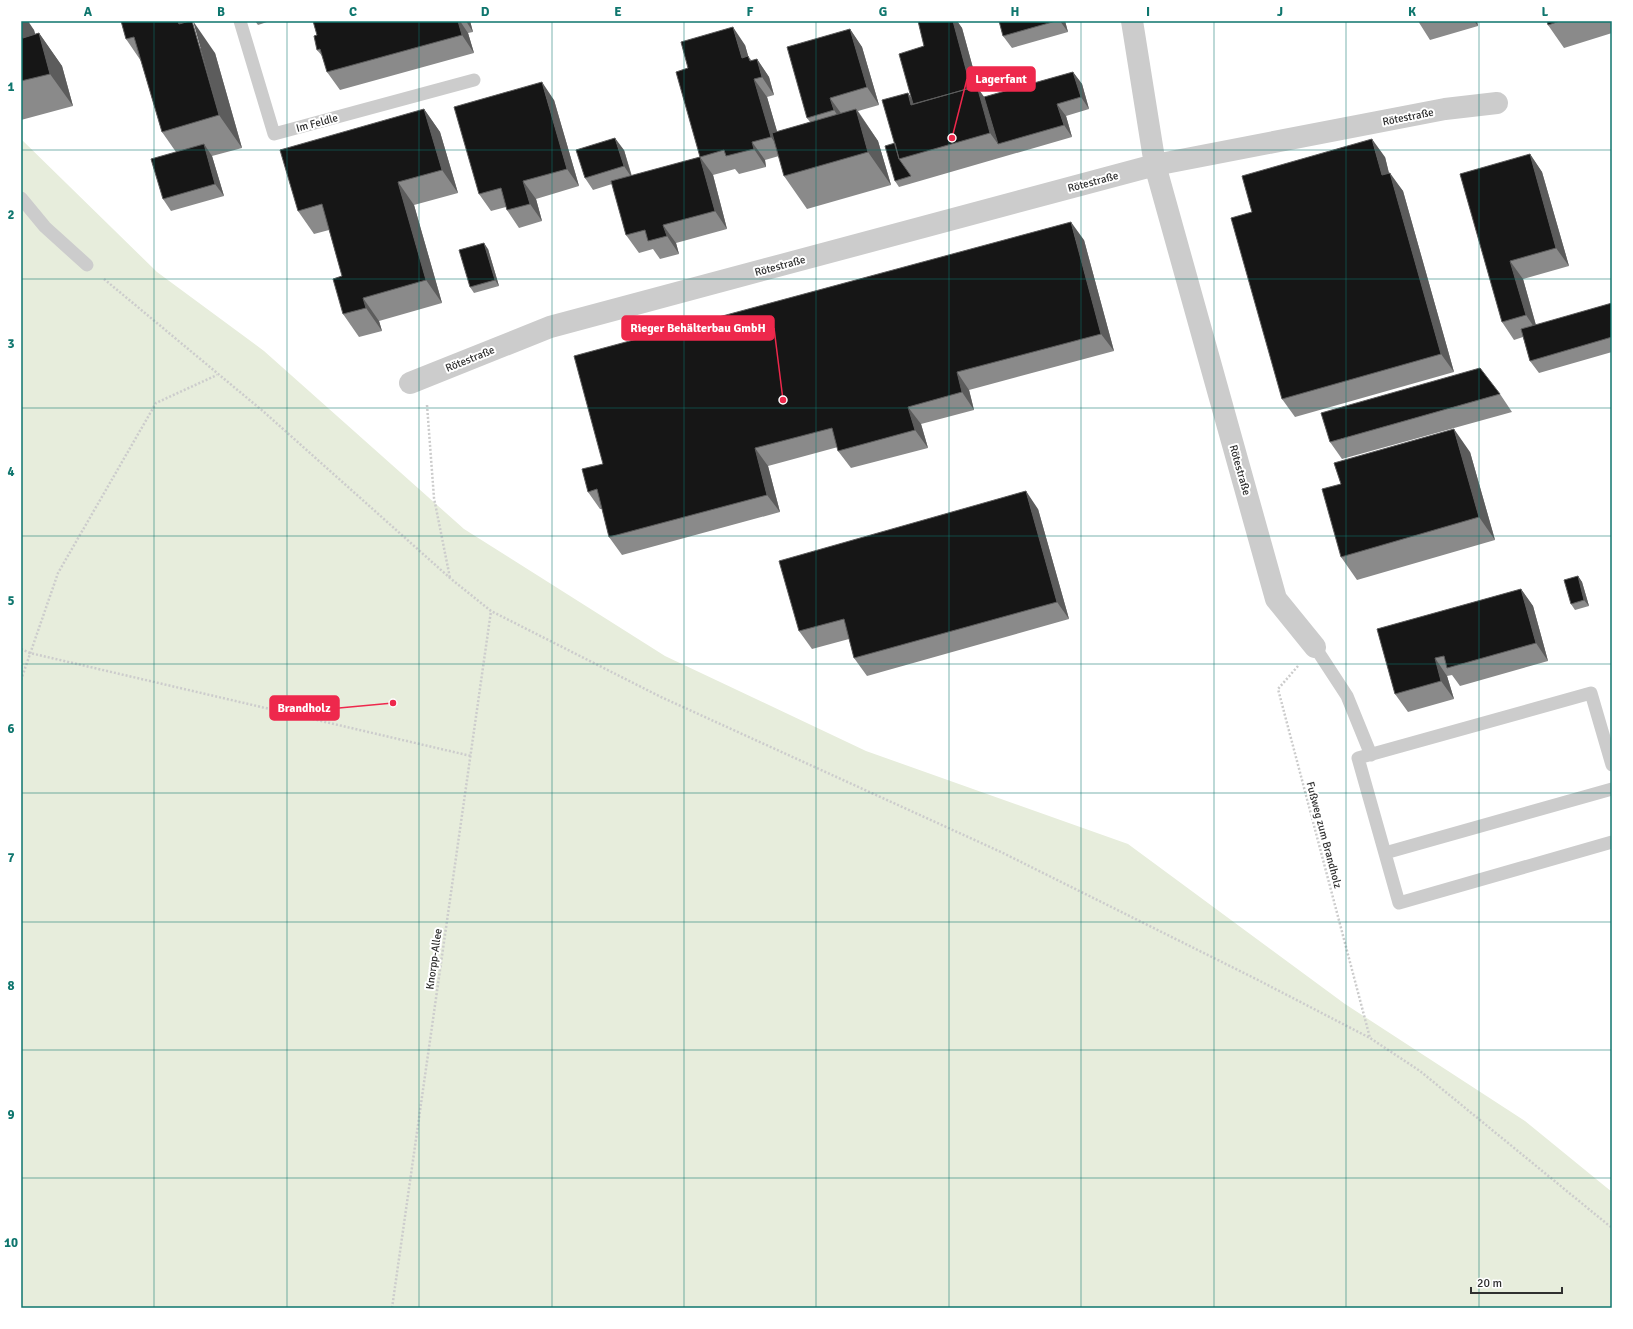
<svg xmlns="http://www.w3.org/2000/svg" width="1633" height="1329" font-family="Signika,sans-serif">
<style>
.green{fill:#e7eddc}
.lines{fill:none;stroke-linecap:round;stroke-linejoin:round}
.path{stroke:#ccc;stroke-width:2.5;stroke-dasharray:2 2;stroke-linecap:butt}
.lane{stroke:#ccc;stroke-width:13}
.street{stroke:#ccc;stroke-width:22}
.wall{fill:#8a8a8a}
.shaded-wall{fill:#5c5c5c}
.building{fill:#161616;stroke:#5c5c5c}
.grid{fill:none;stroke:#0f766e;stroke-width:1;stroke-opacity:0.55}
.labels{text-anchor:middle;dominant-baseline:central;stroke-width:4;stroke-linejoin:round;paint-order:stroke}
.street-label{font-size:11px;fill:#2f2f2f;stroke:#fff}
.leader{fill:none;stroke:#ee284c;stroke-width:1.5}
.callout-dot{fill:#ee284c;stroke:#fff;stroke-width:1.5}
.callout{fill:#ee284c;stroke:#ee284c;stroke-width:1.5}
.callout-label{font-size:12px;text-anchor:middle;font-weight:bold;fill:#fff}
.neatline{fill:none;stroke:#0f766e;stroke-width:1.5}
.grid-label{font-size:13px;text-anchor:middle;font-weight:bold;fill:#0f766e}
</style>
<rect width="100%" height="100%" fill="#fff"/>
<path class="green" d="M21,139L157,272L264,351L464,529L665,656L866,751L1128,844L1345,1004L1525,1121L1612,1192V1308H21Z"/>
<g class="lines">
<path class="path" d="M104,279L264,412L450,578L491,611L661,697L1001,852L1258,980L1370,1038L1420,1071L1612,1228
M427,405L434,498L450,578
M21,649L30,653L471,756
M1298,666L1278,689L1370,1038
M21,680L58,573L156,403L217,375
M392,1308L491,611"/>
<path class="lane" d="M240,21L274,134L474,80
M21,198L45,227L87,265
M1315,647L1347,696L1371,755
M1612,765L1591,693L1358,758L1399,903L1612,842
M1385,853L1612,789"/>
<path class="street" d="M1132,21L1155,165L1276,599L1315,647
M410,383L550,327L1155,165L1445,109L1497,103"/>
</g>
<path class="wall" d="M21,21L34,30L35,34L39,33L62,66L73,106L21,120Z
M121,21L215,53L242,148L212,156L224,196L171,211L163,199L176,152L162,132L141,61L126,39Z
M255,21H270L258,25Z
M313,21H470L473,32L468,33L474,53L340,90L327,72L323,57L317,50V35Z
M918,21H957L962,28L979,90L984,97L1073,72L1082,84L1089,109L1066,116L1072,137L899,187L895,181V143L908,93L911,98L924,46Z
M999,21H1065L1068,32L1012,48L1003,36Z
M1418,21H1477L1478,26L1430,40Z
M1547,21H1612V33L1564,48L1548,25Z
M850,29L862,47L879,105L858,111L878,141L891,185L807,209L784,176L779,156L765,160L766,167L739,174L735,169L713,175L727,229L676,243L679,254L660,259L653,249L639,253L626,235L612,184L593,190L585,178L624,150L632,176L700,157L688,68L745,45L748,56L752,61L757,59L769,77L774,95L767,97L777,132L810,122L807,118Z
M554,100L579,186L536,199L542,221L519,228L507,210L506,207L491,211L479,194Z
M424,109L440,132L458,193L414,205L442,303L379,321L382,331L359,337L343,314L342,276L329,230L314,234L298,211Z
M1530,154L1542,172L1569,266L1523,279L1536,325L1612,303V352L1539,373L1530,361L1523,337L1514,340L1502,322L1460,174Z
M1385,157L1389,174L1403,191L1454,372L1295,417L1282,399L1252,212Z
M1084,240L1114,351L969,390L974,410L921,424L928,448L851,468L838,451V447L768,466L780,512L622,555L609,537L602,509H600L588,492L603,464Z
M488,249L499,286L474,293L470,287Z
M1500,394L1512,412L1342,459L1330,442Z
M1470,452L1495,540L1357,580L1341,557V484Z
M1038,509L1069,619L867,676L854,658L849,639L812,649L799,631Z
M1578,576L1582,582L1589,606L1575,610L1571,604Z
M1521,589L1533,606L1548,661L1460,686L1452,675L1447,676L1454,699L1408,712L1395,694L1377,629Z"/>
<path class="shaded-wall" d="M21,21H28L34,30L45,70L23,38L21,32Z
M178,21H191L179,24Z
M193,21L215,53L242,148L219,115Z
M458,21H460L468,33L474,53L462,35Z
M466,21H470L473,32Z
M953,21H957L962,28L979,90L993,109L998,144L990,133L973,94Z
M1060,21H1065L1068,32Z
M1474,21H1477L1478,26Z
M733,27L745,45L754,76L742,58Z
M850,29L862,47L879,105L867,87Z
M39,33L62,66L73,106L50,74Z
M757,59L769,77L774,95L762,77Z
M1073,72L1082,84L1089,109L1081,97Z
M754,79L767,97L784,155L771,137Z
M542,82L554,100L579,186L567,169Z
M908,93L919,109L911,105Z
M830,98L843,116L846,128L834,110Z
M1057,104L1066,116L1072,137L1064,125Z
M424,109L440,132L458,193L442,170Z
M856,109L878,141L891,185L868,152Z
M615,138L624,150L632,178L624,166Z
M1372,139L1385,157L1394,193L1382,175Z
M752,142L765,160L766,167L754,149Z
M204,144L212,156L224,196L215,184Z
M1530,154L1542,172L1569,266L1556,248Z
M700,157L713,175L727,229L715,211Z
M1390,173L1403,191L1454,372L1441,354Z
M523,181L536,199L542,221L530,204Z
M398,182L414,205L442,303L426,280Z
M1071,222L1084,240L1114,351L1101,334Z
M663,225L676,243L679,254L667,236Z
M484,243L488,249L499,286L495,280Z
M1510,261L1523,279L1538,333L1526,315Z
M363,298L379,321L382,331L366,308Z
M957,372L969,390L974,410L962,392Z
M908,407L921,424L928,448L915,430Z
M1454,429L1470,452L1495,540L1479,517Z
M755,448L768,466L780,512L767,495Z
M1026,491L1038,509L1069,619L1057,602Z
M1578,576L1582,582L1589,606L1584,600Z
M1521,589L1533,606L1548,661L1536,643Z
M1435,658L1447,676L1454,699L1441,681Z"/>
<path class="building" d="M121,21H178L179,24L190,21H192L219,115L162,132L134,37L126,39Z
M313,21H458L462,35L327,72L320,49L317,50L314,36L317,35Z
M918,21H953L971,88L913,104L899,54L924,46Z
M999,21H1056L1003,36Z
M1547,21H1560L1548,25Z
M733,27L742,58L748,56L750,61L757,59L762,77L754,79L771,137L752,142L754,149L726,156L724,150L700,157L676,72L688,68L681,42Z
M850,29L867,87L830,98L834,110L807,118L787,47Z
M21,32L23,38L39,33L50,74L21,81Z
M1073,72L1081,97L1057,104L1064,125L998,144L984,97Z
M542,82L567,169L523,181L530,204L507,210L501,188L479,194L454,107Z
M977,86L990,133L899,159L882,100L908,93L911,105Z
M424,109L442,170L398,182L426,280L363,298L366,308L343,314L333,279L342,276L322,204L298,211L280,150Z
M856,109L868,152L784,176L772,133Z
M615,138L624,166L585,178L576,150Z
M1372,139L1382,175L1390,173L1441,354L1282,399L1231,218L1252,212L1242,176Z
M895,143L899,159L911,176L895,181L885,146Z
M204,144L215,184L163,199L151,159Z
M1530,154L1556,248L1510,261L1526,315L1502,322L1460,174Z
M700,157L715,211L663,225L667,236L648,241L645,230L626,235L611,181Z
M1071,222L1101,334L957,372L962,392L908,407L915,430L838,451L832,428L755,448L767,495L609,537L597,489L588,492L582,469L603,464L574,356Z
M484,243L495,280L470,287L459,250Z
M1612,303V337L1530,361L1521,329Z
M1480,368L1500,394L1330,442L1321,413Z
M1454,429L1479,517L1341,557L1322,489L1341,484L1334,463Z
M1026,491L1057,602L854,658L844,619L799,631L779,561Z
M1578,576L1584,600L1571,604L1564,580Z
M1521,589L1536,643L1447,668L1444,656L1435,658L1441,681L1395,694L1377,629Z"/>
<path class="grid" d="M154,21V1308M287,21V1308M419,21V1308M552,21V1308M684,21V1308M816,21V1308M949,21V1308M1081,21V1308M1214,21V1308M1346,21V1308M1479,21V1308M21,150H1612M21,279H1612M21,408H1612M21,536H1612M21,664H1612M21,793H1612M21,922H1612M21,1050H1612M21,1178H1612"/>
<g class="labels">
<g class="street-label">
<text transform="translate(1408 117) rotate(-11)">Rötestraße</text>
<text transform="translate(317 123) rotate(-15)">Im Feldle</text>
<text transform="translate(1093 182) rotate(-15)">Rötestraße</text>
<text transform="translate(780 266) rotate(-15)">Rötestraße</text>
<text transform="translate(470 359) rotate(-22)">Rötestraße</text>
<text transform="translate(1240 470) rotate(74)">Rötestraße</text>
<text transform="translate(1324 835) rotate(75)">Fußweg zum Brandholz</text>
<text transform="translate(434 959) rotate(-82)">Knorpp-Allee</text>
</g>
</g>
<path class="leader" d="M952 138L967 79M783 400L774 328M393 703L339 708"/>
<g class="callout-dot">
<circle cx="952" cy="138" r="4"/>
<circle cx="783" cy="400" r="4"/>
<circle cx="393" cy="703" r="4"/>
</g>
<g class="callout">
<rect x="967" y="67" width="68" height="24" rx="4"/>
<rect x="622" y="316" width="152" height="24" rx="4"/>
<rect x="270" y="696" width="69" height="24" rx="4"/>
</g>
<g class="callout-label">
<text x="1001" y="83">Lagerfant</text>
<text x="698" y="332">Rieger Behälterbau GmbH</text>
<text x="304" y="712">Brandholz</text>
</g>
<rect width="1633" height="1329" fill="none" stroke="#ffffff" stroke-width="44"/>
<path d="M1471 1287v6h91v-6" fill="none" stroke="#2f2f2f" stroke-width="2"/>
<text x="1477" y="1287" font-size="12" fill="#2f2f2f" stroke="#ffffff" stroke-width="3" paint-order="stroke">20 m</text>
<rect x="22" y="22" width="1589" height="1285" class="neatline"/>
<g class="grid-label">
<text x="88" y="16">A</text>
<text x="221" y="16">B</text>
<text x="353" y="16">C</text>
<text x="485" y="16">D</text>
<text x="618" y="16">E</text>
<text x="750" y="16">F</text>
<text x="883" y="16">G</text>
<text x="1015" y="16">H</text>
<text x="1148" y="16">I</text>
<text x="1280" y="16">J</text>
<text x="1412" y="16">K</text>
<text x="1545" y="16">L</text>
<text x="11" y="91">1</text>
<text x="11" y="219">2</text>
<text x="11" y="348">3</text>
<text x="11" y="476">4</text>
<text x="11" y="605">5</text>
<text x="11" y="733">6</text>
<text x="11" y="862">7</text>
<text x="11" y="990">8</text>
<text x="11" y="1119">9</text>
<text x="11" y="1247">10</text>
</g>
</svg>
